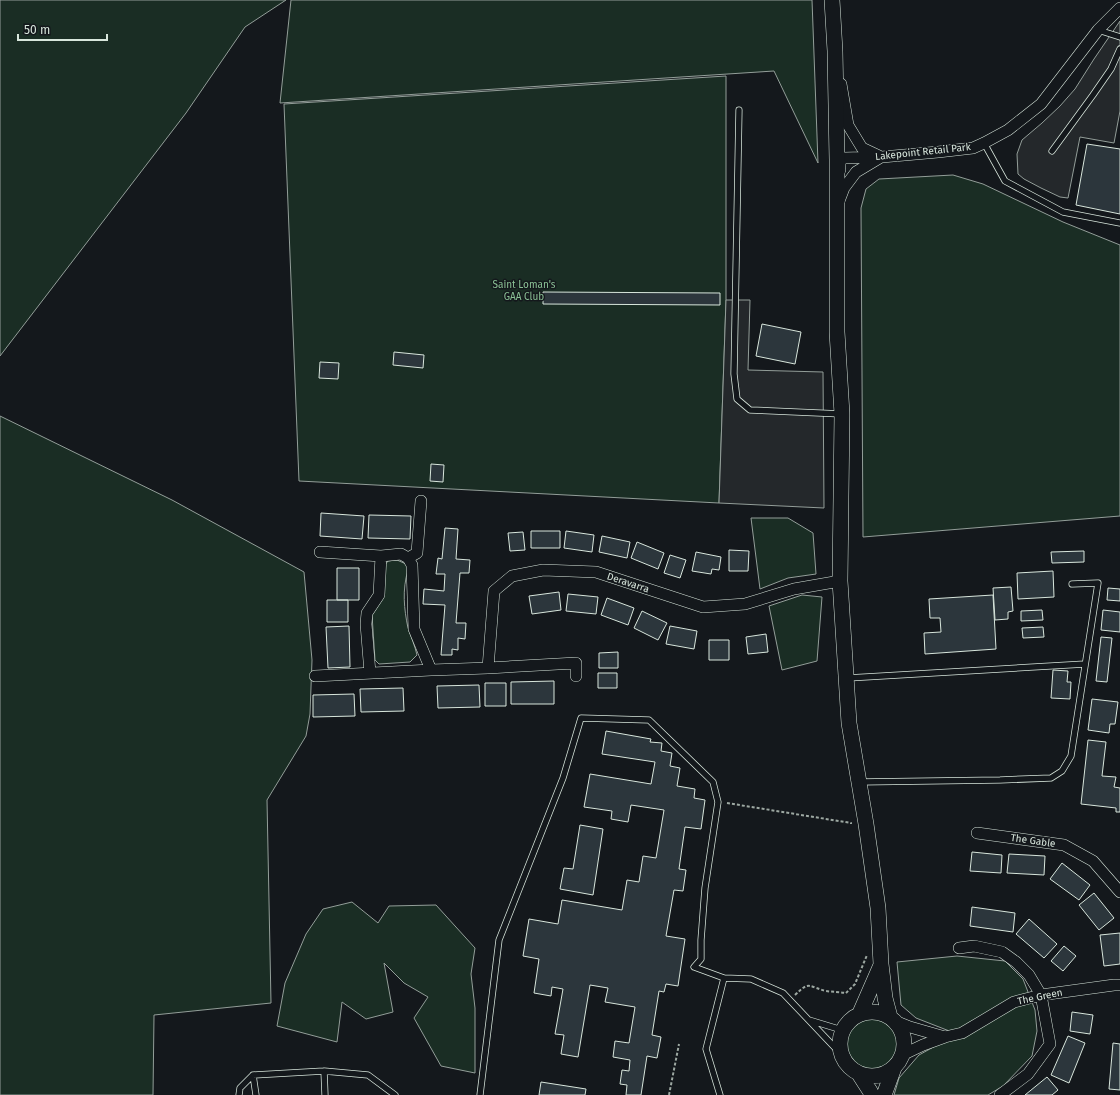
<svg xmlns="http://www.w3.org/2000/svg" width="1120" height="1095" font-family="'Fira Sans',sans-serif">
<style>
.green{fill:#1a2d24;stroke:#939e99}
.parking{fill:#24282b;stroke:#939e99}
.building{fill:#2c363c;stroke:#d8e6dc}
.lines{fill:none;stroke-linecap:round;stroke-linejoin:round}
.lane-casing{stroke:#d8e6dc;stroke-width:7}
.street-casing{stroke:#d8e6dc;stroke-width:12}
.secondary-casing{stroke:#d8e6dc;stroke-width:16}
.path{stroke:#9da8a2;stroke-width:2;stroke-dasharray:3 2;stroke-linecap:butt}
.lane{stroke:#14181c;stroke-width:5.5}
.street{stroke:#14181c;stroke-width:11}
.secondary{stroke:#14181c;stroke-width:15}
.labels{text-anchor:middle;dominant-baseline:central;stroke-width:3;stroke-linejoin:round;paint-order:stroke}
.street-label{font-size:10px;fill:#d8e6dc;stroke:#14181c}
.park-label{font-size:10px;fill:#8ac095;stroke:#14181c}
</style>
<rect width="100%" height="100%" fill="#14181c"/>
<path class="green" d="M0,0H286L245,27L186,113L0,356Z
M291,0H812L818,163L774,71L280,103Z
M726,76V300L719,503L299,481L284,104Z
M953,175L983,184L1063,222L1120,245V516L863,537L861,208L866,189L879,179Z
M0,416L172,500L304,572L312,660L310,714L306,736L267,800L271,1003L154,1015L153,1095H0Z
M751,518H788L813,533L816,574L788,578L760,589Z
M397,560L406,564L408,570C402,590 404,609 408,628C411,637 415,646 417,655L410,662L379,664L375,660L372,615L383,598L384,566L388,561Z
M802,595L822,597L817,661L782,670L769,606Z
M352,902L378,923L389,906L436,905L475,948L471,974L475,1008V1073L441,1066L414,1018L428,997L404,983L384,963L393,1012L366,1019L342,1002L337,1042L277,1026L285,983L306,934L323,909Z
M957,956L1005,961L1023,979L1035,1010L1037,1031L1032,1056L1003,1086L988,1095H894L899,1078L919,1055L957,1034L916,1018L901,1005L897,962Z
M845 1044a28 28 0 1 1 56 0a28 28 0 1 1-56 0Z"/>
<path class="parking" d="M1120,21V111L1114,143L1080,137L1068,198L1060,197L1041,188L1024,179L1018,174L1017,154L1022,140L1042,123L1060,106L1075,89L1094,59Z
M726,300H750L748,370L823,372L824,508L719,503Z"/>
<path class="building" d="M1087,144L1120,149V214L1076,205Z
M543,292L720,293V305L543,304Z
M762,324L801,332L795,364L756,356Z
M394,352L424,355L423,368L393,365Z
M320,362L339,363L338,379L319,378Z
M431,464L444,465L443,482L430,481Z
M321,513L364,516L362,539L320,536Z
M369,515L411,516L410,539L368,538Z
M445,528L458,529L456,559L470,560L469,573H460L456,623H466L465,639L458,638V650L452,649V655H441L445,605L423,604L424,589L444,591L445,574H436L438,558L442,559Z
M531,531H560V548H531Z
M566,531L594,535L592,552L564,548Z
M523,532L525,550L510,551L508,533Z
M602,536L630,542L627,558L599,552Z
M637,542L664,553L658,569L631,558Z
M729,550L749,551L748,571H729Z
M1084,551V562L1052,563L1051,552Z
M696,552L721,557L719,570L712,569L711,574L692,571Z
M670,555L686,560L680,578L664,573Z
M337,568H359V600H337Z
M1053,571L1054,597L1018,599L1017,573Z
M1011,587L1013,611L1008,612V619L995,620L993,588Z
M1108,588L1120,589V601L1107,600Z
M559,592L561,610L532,614L529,596Z
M568,594L598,597L596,614L566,611Z
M993,595L996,649L925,654L924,633L941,632L940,618H930L929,599Z
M607,598L634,608L628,625L601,615Z
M327,600H348V622H327Z
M1042,610L1043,620L1021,621V611Z
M1103,610L1120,612V632L1101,630Z
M642,611L667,623L658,640L634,628Z
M349,626L350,667L328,668L326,627Z
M670,626L697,631L694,649L666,644Z
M1043,627L1044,637L1023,638L1022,628Z
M766,634L768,652L748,654L746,637Z
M1101,637L1112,638L1107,682L1096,681Z
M709,640H729V660H709Z
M618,652V668H599V653Z
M1053,670L1068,671L1067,682H1071L1070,699L1051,698Z
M598,673H617V688H598Z
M554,681V704H511V682Z
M485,683H506V706H485Z
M479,685L480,707L438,708L437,686Z
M403,688L404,711L361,712L360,689Z
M354,694L355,716L313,717V695Z
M1092,699L1118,702L1115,724H1110L1109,733L1088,730Z
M606,731L651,739L650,742L662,743L661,751L672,753L670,766L680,768L677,786L695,789L694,798L705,800L701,829L685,827L679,869L686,870L683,891L674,890L666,936L685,939L678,986L666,984L664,992L659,991L652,1035L661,1037L657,1058L647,1056L641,1095H626L627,1085L620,1084L622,1070L629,1071L630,1060L613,1057L615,1041L629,1043L635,1007L605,1002L608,988L590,985L578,1057L561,1054L564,1035L555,1034L563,989L552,987L551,996L534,993L539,959L523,956L529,919L558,924L562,900L622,910L627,880L639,882L643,856L656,858L664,810L631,805L628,822L611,819L612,811L584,807L590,774L651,784L655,762L602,754Z
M1088,740L1106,742L1102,776L1116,777L1114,787L1120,788V812H1116V808L1081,804Z
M580,825L603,829L593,895L560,889L564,868L573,869Z
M972,852L1002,855L1001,873L970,871Z
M1009,854L1045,856L1044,875L1007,873Z
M1062,863L1090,885L1079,900L1050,879Z
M1094,893L1114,918L1099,930L1079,905Z
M972,907L1015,913L1013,932L970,926Z
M1029,919L1057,944L1044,958L1016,934Z
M1120,933V964L1104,966L1100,935Z
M1064,946L1076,956L1063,971L1051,961Z
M1072,1012L1093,1015L1090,1034L1070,1031Z
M1068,1036L1085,1043L1069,1083L1051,1075Z
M1113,1043L1120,1044V1090L1109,1089Z
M1047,1077L1058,1090L1052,1095H1025Z
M541,1082L586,1089L585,1095H539Z"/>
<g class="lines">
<g class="lane-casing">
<path id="lane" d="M1098,30L1120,37
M739,110L734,374L737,399L750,410L842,414
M984,143L1005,181L1063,212L1120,223
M1052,151L1093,95L1111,69L1120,49
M848,678L1085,664
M859,782L1000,780L1051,778L1062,771L1071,756L1098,583L1072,584
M809,1020L842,1030
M324,1071L368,1075L395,1095
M253,1075L256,1095
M239,1095L240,1088L253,1075L324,1071L325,1095
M480,1095L499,940L563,778L581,718L649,720L713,782L718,802L705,888L701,940V959L694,967L724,978L751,979L783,993L840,1053
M720,1095L706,1049L724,978"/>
</g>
<g class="street-casing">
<path id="street" d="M841,84L848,125L862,148L879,156
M840,170C840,165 839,160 844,158L882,157L938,152L973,148L984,143L1008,130L1041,104L1098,30L1120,8
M839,201L844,188L856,172L881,157
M421,501L417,553L408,558L412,565L414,629L431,670
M320,552L381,556L401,554L408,558
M488,668L494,591L512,576L543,570L596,572L703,607L745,604L794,589L840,581
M370,673L366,624L367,613L379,595L381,556
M315,676L431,670L488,668L576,663V676
M977,833L1064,845L1093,861L1120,892
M959,948L974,946L1002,952L1016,962L1029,975L1041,995L1050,1044L1028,1074L1000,1095
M895,1021L910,1027L945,1037
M902,1055L923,1045L945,1037L962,1033L1014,1002L1041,995L1114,985H1120"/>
</g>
<g class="secondary-casing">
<path id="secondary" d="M832,0L835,51L837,160V332L842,414L840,581L849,723L866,824L878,908L881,964L885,998L890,1017
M840 1044a32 32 0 1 1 64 0a32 32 0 1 1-64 0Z
M860,1013L881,965
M859,1074L870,1091L872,1095
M884,1095L894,1068"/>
</g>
<path class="path" d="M727,803L851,823V824
M795,995C810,980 809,987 826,991C833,992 840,992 846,993L855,984L867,955
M669,1095L679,1044"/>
<use href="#lane" class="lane"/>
<use href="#street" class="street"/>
<use href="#secondary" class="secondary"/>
</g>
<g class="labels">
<g class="street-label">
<text transform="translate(923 152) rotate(-6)">Lakepoint Retail Park</text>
<text transform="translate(628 583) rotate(18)">Deravarra</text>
<text transform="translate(1033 841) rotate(8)">The Gable</text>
<text transform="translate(1040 997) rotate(-12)">The Green</text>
</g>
<g class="park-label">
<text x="524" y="285">Saint Loman's<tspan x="524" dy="12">GAA Club</tspan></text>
</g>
</g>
<path d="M18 34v6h89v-6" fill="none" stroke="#d8e6dc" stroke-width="2"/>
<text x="24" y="34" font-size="12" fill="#d8e6dc" stroke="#14181c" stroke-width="3" paint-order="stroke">50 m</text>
</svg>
